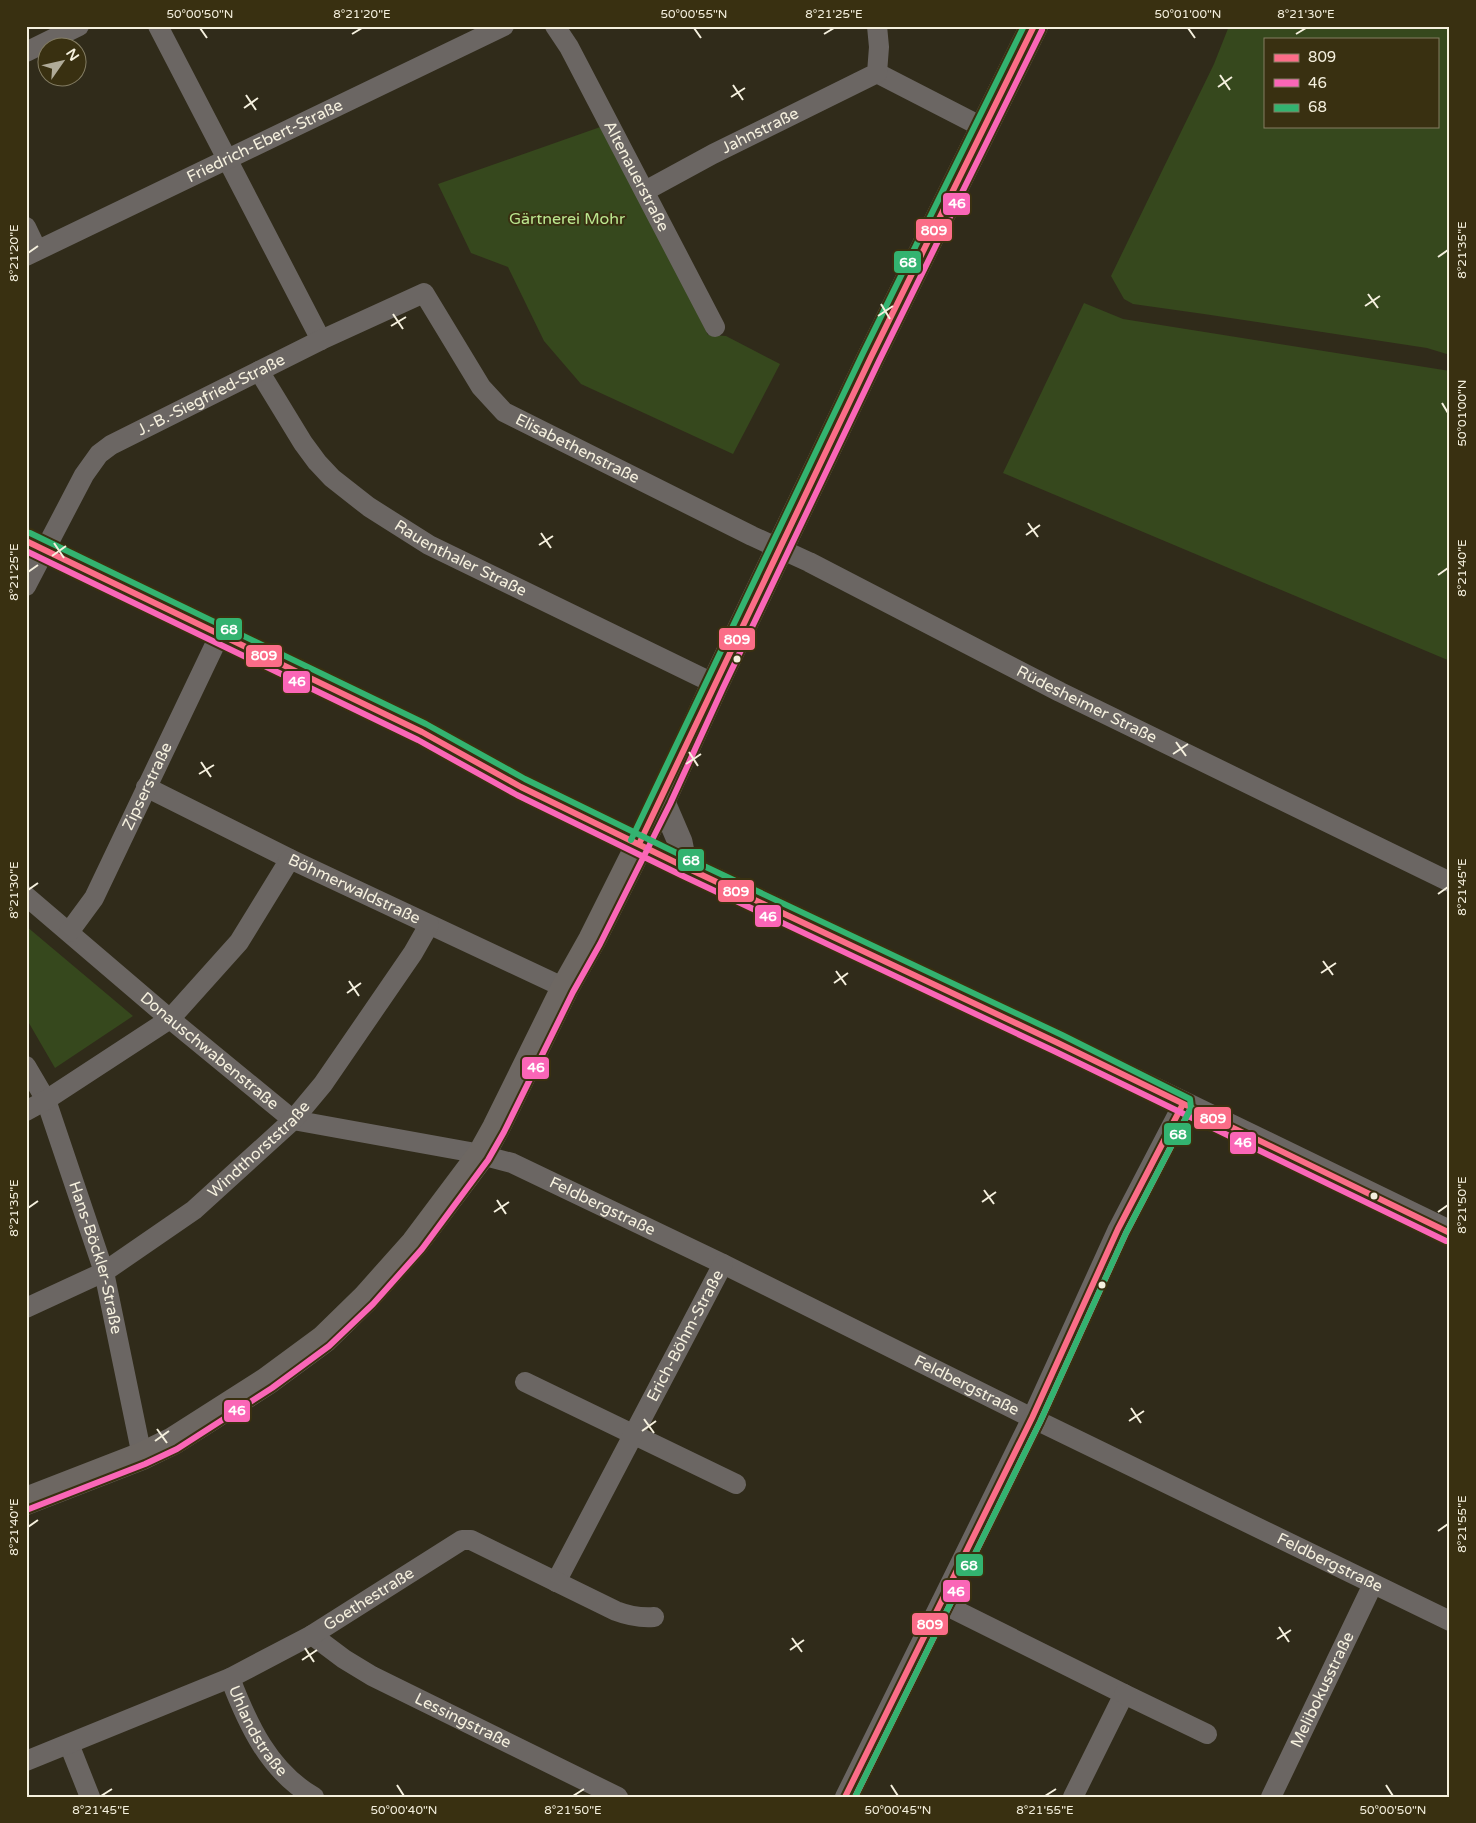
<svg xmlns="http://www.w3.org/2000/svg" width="1476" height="1823" font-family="'Varela Round',sans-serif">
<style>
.green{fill:#36481d;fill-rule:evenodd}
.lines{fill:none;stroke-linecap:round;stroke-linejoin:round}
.minor{stroke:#6b6663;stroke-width:20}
.tertiary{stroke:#6b6663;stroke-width:25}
.secondary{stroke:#6d6762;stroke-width:28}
.bus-1-casing{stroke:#393011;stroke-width:10}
.bus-2-casing{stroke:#393011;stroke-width:10}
.bus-3-casing{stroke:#393011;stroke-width:10}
.bus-1{stroke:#fb6d88;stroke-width:6}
.bus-2{stroke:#fa66b7;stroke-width:6}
.bus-3{stroke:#33b370;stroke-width:6}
.ticks{fill:none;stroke:#f5f0de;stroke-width:2}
.bus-dot{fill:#f5f0de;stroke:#393011;stroke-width:2}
.labels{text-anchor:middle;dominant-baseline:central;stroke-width:4;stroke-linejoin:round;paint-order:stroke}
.street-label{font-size:16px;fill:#f5f0de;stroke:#393011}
.park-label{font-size:16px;fill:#bce890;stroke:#393011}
.line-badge{stroke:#393011;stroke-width:2}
.badge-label{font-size:14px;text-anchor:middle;font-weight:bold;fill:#fff}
.neatline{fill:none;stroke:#f5f0de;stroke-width:2}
.ticks-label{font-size:12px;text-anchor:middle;fill:#f5f0de}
</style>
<rect width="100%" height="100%" fill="#302b1a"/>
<path class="green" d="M1229,26H1450V355L1427,348L1204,314L1133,304L1124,299L1111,276L1214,64ZM1265,39H1437V126H1265Z
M606,125L708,335L726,336L780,364L733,454L581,384L544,341L508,267L471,253L438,184Z
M1084,303L1123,319L1450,371V661L1003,473Z
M26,926L133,1016L55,1068L26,1018Z"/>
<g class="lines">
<g class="minor">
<path d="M158,26L321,340"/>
<path id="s1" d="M555,26L569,47L715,327"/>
<path d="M26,52L79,26"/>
<path d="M877,73L984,128"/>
<path id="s2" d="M645,191L713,154L877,73L879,47L877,26"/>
<path d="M26,227L37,250"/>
<path id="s3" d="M26,256L504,26"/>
<path id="s4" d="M259,371L303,443L317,462L332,478L369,507L429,545L715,684"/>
<path d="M26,541L422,732L521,787L639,844"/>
<path id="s5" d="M26,586L84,475L99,454L111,445L321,340L424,293L481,387L504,412L752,536L809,562L1060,692L1450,882"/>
<path id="s6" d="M146,787L290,859L565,988"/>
<path id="s7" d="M26,896L170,1019L293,1120L470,1152L512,1163L723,1264L1032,1418L1450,1621"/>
<path id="s8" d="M69,932L94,898L220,634"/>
<path id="s9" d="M26,1066L46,1100L104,1272L142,1456"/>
<path d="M26,1111L46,1100L170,1019L239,942L290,859"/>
<path id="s10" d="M26,1308L104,1272L194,1210L293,1120L323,1084L413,953L429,925"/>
<path d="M525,1382L736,1484"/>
<path id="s11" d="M556,1582L723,1264"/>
<path d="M941,1603L1124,1694L1073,1797"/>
<path id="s12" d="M312,1635L344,1659L372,1676L618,1797"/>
<path id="s13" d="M230,1678C248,1725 269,1771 314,1797"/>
<path d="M1124,1694L1207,1734"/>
<path d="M69,1744L90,1797"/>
<path id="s14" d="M26,1761L230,1678L312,1635L462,1540H471L616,1611C629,1616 640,1618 654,1617"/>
<path d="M845,1797L1032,1418L1118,1229L1183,1104"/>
<path id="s15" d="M1271,1797L1373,1584"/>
</g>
<path class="tertiary" d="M662,800L680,842L685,867
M639,844L1058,1043L1450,1233"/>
<path class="secondary" d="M26,1501L142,1456L173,1441L267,1381L324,1339L366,1298L415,1243L481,1155L496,1128L565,988L592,940L662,800L715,684L871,357L1034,26"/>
<g class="bus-1-casing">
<path id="bus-1" d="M26,541L422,732L521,787L685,867L1058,1043L1450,1233
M639,844L871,357L1034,26
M845,1797L1032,1418L1118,1229L1183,1104"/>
</g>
<g class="bus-2-casing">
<path id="bus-2" d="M26,551L418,740L517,795L681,875L1054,1051L1446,1241
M29,1509L145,1464L177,1449L272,1388L329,1346L373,1304L422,1249L488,1160L504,1132L573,992L600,944L670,804L723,688L879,361L1042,30
M855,1797L1040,1422L1126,1233L1191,1108"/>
</g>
<g class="bus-3-casing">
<path id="bus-3" d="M30,533L426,724L525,779L689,859L1062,1035L1190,1099L1191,1108L1126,1233L1040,1422L855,1797
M631,840L863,353L1024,26"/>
</g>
<use href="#bus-1" class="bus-1"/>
<use href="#bus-2" class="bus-2"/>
<use href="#bus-3" class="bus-3"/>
</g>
<path class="ticks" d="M200,28L207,38M694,28L701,38M1188,28L1195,38M352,34L362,28M824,34L834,28M1296,34L1306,28M1220,75L1230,90M733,85L743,100M1218,87L1232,77M246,95L256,110M731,97L745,88M244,108L258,98M28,253L38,246M1438,257L1448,250M1368,294L1378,308M881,304L890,319M1365,306L1380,296M393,314L403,329M878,316L893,306M391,326L406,317M1442,403L1448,413M1028,523L1038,537M541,533L551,548M1026,535L1040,525M54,543L64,558M539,545L553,536M52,556L66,546M28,572L38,565M1438,575L1448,568M1176,742L1186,756M689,752L698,766M1173,754L1188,744M201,762L211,777M686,764L701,754M199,774L214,765M28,890L38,883M1438,894L1448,887M1323,961L1333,975M836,971L846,985M1321,973L1336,963M349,981L359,996M834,983L848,973M347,993L361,983M984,1190L994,1204M497,1200L506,1214M982,1202L996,1192M28,1208L38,1201M494,1212L509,1202M1438,1212L1448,1205M1131,1408L1141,1423M644,1419L654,1433M1129,1421L1144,1411M157,1429L167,1443M642,1431L656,1421M155,1441L169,1431M28,1527L38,1520M1438,1531L1448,1524M1279,1627L1289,1642M792,1638L802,1652M1277,1639L1291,1630M305,1648L314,1662M790,1650L804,1640M302,1660L317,1650M397,1785L404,1796M891,1785L898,1796M1386,1785L1393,1796M101,1796L112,1789M573,1796L584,1789M1045,1796L1056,1789"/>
<g class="bus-dot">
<circle cx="737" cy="659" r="4.5"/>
<circle cx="1374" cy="1196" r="4.5"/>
<circle cx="1102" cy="1285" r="4.5"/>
</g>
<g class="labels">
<g class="street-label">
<text stroke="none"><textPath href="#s2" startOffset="130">Jahnstraße</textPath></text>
<text stroke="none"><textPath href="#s3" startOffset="265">Friedrich-Ebert-Straße</textPath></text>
<text stroke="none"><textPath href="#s1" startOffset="171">Altenauerstraße</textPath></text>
<text stroke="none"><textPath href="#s5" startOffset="278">J.-B.-Siegfried-Straße</textPath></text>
<text stroke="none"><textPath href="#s5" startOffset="740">Elisabethenstraße</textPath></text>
<text stroke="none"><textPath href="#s4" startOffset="282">Rauenthaler Straße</textPath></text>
<text stroke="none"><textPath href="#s5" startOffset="1310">Rüdesheimer Straße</textPath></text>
<text stroke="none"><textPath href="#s8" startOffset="166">Zipserstraße</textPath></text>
<text stroke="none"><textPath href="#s6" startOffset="232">Böhmerwaldstraße</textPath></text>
<text stroke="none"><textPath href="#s7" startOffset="240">Donauschwabenstraße</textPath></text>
<text stroke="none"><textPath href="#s10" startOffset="284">Windthorststraße</textPath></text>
<text stroke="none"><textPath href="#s7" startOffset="672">Feldbergstraße</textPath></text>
<text stroke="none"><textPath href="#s9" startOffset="205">Hans-Böckler-Straße</textPath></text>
<text stroke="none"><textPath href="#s11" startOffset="278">Erich-Böhm-Straße</textPath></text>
<text stroke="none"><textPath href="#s7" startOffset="1078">Feldbergstraße</textPath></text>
<text stroke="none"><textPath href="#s7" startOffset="1482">Feldbergstraße</textPath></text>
<text stroke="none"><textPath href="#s14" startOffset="380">Goethestraße</textPath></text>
<text stroke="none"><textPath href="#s15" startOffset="119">Melibokusstraße</textPath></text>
<text stroke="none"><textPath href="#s12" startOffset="174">Lessingstraße</textPath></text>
<text stroke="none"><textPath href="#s13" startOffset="60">Uhlandstraße</textPath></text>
</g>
<g class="park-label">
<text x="567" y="219">Gärtnerei Mohr</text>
</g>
</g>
<g class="line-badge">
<rect x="942" y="192" width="29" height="24" rx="5" fill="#fa66b7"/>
<rect x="915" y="218" width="38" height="24" rx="5" fill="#fb6d88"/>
<rect x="893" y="250" width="29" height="24" rx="5" fill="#33b370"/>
<rect x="215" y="617" width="28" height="24" rx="5" fill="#33b370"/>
<rect x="718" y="627" width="38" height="24" rx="5" fill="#fb6d88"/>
<rect x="245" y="644" width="38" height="24" rx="5" fill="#fb6d88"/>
<rect x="282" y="670" width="29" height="24" rx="5" fill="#fa66b7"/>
<rect x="677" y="848" width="28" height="24" rx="5" fill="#33b370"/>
<rect x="717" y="879" width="38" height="24" rx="5" fill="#fb6d88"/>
<rect x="754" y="904" width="28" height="24" rx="5" fill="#fa66b7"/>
<rect x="521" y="1056" width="29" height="24" rx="5" fill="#fa66b7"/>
<rect x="1193" y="1106" width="39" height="24" rx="5" fill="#fb6d88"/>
<rect x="1163" y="1122" width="29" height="24" rx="5" fill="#33b370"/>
<rect x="1229" y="1131" width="28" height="24" rx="5" fill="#fa66b7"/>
<rect x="223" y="1399" width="28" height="24" rx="5" fill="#fa66b7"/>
<rect x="955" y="1553" width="29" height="24" rx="5" fill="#33b370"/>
<rect x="942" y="1579" width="29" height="24" rx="5" fill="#fa66b7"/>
<rect x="911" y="1612" width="38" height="24" rx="5" fill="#fb6d88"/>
</g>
<g class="badge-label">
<text x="957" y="208">46</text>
<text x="934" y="235">809</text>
<text x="908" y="267">68</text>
<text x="229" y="634">68</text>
<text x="737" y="644">809</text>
<text x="264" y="660">809</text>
<text x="297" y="686">46</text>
<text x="691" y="865">68</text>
<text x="736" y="896">809</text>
<text x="768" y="921">46</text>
<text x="536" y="1072">46</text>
<text x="1213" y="1123">809</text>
<text x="1178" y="1139">68</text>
<text x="1243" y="1147">46</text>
<text x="237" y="1415">46</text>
<text x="969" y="1570">68</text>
<text x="956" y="1596">46</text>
<text x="930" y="1629">809</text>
</g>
<rect width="1476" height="1823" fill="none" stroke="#393011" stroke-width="55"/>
<rect x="1264" y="38" width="175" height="90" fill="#393011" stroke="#847d63"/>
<rect x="1274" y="54" width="25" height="8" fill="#fb6d88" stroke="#847d63"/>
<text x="1308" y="62" font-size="15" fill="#f5f0de">809</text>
<rect x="1274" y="79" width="25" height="8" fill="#fa66b7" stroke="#847d63"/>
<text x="1308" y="88" font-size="15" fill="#f5f0de">46</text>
<rect x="1274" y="104" width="25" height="8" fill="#33b370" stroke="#847d63"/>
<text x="1308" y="112" font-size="15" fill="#f5f0de">68</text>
<g transform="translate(62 62) rotate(56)"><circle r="24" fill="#393011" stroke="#847d63"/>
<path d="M0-4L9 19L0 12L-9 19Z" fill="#b0ab99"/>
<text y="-8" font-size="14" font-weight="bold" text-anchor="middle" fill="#f5f0de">N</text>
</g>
<rect x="28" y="28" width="1420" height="1768" class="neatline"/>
<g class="ticks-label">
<text x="200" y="18">50°00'50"N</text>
<text x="362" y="18">8°21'20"E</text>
<text x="694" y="18">50°00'55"N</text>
<text x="834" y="18">8°21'25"E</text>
<text x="1188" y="18">50°01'00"N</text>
<text x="1306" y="18">8°21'30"E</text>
<text transform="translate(1462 250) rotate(-90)" y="4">8°21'35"E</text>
<text transform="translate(14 253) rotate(-90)" y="4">8°21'20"E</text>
<text transform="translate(1462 413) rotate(-90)" y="4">50°01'00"N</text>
<text transform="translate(1462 568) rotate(-90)" y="4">8°21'40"E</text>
<text transform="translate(14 572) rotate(-90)" y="4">8°21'25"E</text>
<text transform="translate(1462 887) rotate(-90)" y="4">8°21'45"E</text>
<text transform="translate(14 890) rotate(-90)" y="4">8°21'30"E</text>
<text transform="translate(1462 1205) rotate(-90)" y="4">8°21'50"E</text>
<text transform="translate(14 1208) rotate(-90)" y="4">8°21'35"E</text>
<text transform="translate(1462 1524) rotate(-90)" y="4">8°21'55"E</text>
<text transform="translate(14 1527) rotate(-90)" y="4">8°21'40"E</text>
<text x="101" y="1814">8°21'45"E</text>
<text x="404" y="1814">50°00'40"N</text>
<text x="573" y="1814">8°21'50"E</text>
<text x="898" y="1814">50°00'45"N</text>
<text x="1045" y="1814">8°21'55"E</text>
<text x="1393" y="1814">50°00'50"N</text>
</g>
</svg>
